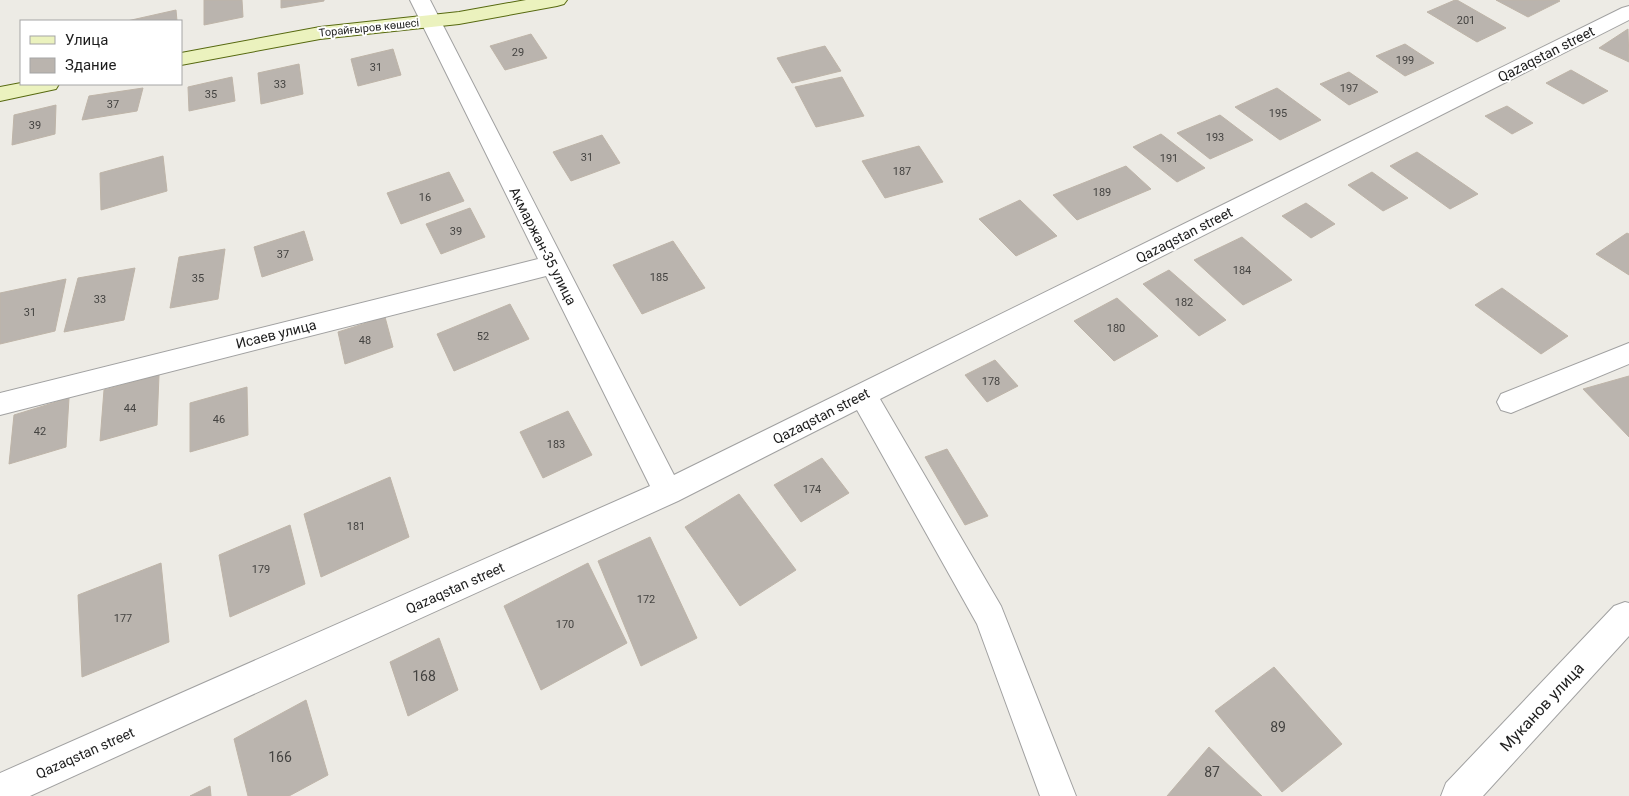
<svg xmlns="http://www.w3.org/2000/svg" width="1629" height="796" font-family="Roboto,sans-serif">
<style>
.building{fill:#bab4ae;stroke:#beb4a8}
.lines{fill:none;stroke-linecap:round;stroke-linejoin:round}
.street-casing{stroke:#a1a1a1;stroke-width:2}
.secondary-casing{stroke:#576910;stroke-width:2}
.street{fill:#fff;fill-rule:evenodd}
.secondary{fill:#ebf2be;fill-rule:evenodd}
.labels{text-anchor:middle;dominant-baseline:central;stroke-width:4;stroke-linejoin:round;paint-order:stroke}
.number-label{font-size:11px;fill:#444341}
.far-street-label{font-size:11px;fill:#1d1d1d;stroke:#fff}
.street-label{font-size:14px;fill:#1d1d1d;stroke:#fff}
.near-number-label{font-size:14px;fill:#444341}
.near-street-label{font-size:16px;fill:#1d1d1d;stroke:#fff}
</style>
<rect width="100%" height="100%" fill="#edebe5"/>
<path class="building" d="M204,0H242L243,17L204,25Z
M281,0H324V1L281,8Z
M1455,0H1457L1506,28L1477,42L1427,12Z
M1496,0H1558L1560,1L1528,17Z
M176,10L177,21H127Z
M1628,29L1629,62L1599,48Z
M531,34L547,58L505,70L490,46Z
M1405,44L1434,63L1405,76L1376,56Z
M825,46L841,71L792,83L777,58Z
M393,49L401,75L358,86L351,59Z
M299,64L303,94L261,104L258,73Z
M1571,70L1608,91L1583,104L1546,83Z
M1349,72L1378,92L1349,105L1320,84Z
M232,77L235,101L189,111L188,87Z
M842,77L864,116L816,127L795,87Z
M143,88L137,111L82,120L89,96Z
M1277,88L1321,120L1280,140L1235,107Z
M56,105L55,134L12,145L14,115Z
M1507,106L1533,123L1512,134L1485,116Z
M1220,115L1253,140L1210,159L1177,133Z
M1161,134L1205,168L1177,182L1133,147Z
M602,135L620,163L571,181L553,152Z
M919,146L943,182L885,198L862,161Z
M1417,152L1478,194L1450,209L1390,166Z
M163,156L167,191L101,210L100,173Z
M1126,166L1151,189L1077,220L1053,195Z
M449,172L464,201L401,224L387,193Z
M1372,172L1408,198L1383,211L1348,185Z
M1020,200L1057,236L1016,256L979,219Z
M1306,203L1335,224L1311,238L1282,216Z
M470,208L485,237L441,254L426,224Z
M304,231L313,260L262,277L254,247Z
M1627,233L1629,234V275L1596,254Z
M1242,237L1292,280L1243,305L1194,260Z
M673,241L705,288L642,314L613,265Z
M225,249L218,299L170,308L179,257Z
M135,268L124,320L64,332L78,278Z
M1169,270L1226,320L1199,336L1143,284Z
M66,279L55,331L0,344V293Z
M1502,288L1568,336L1541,354L1475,305Z
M1117,298L1158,336L1114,361L1074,321Z
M510,304L529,339L454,371L437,334Z
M385,317L393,347L345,364L338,332Z
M995,360L1018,386L987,402L965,375Z
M159,375L157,425L100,441L104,390Z
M1629,376V437L1583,389Z
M247,387L248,435L190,452V403Z
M69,398L66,447L9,464L14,415Z
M568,411L592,455L543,478L520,432Z
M947,449L988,516L965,525L925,457Z
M822,458L849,493L801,522L774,485Z
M390,477L409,537L321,577L304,514Z
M739,494L796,570L740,606L685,527Z
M290,525L305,584L230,617L219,555Z
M650,537L697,638L641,666L598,561Z
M161,563L169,642L82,677L78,595Z
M588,563L627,643L541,690L504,606Z
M439,638L458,690L408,716L390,662Z
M1274,667L1342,744L1282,792L1215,711Z
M306,700L328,775L289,796H248L234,739Z
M1209,747L1262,796H1167Z
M210,786L211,796H190Z"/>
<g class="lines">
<g class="street-casing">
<path id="street" d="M410,0H430L674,475L1622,8L1629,6V20L880,399L1001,606L1076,796H1040L977,624L857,410L678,501L30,796H0V773L650,486L546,276L0,415V393L538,259Z
M1629,343V364L1511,413L1501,410L1497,402L1501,394Z
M1625,602L1629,603V636L1483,796H1441L1446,783L1614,606Z"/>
</g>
<g class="secondary-casing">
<path id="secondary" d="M526,0H567L564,4L557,6L459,24L320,39L181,65V53L320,27L459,12Z
M21,83V84H59L56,89L0,101V87Z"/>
</g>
<use href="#street" class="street"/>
<use href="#secondary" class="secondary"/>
</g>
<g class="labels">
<g class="number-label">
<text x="1466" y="20">201</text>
<text x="518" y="52">29</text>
<text x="1405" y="60">199</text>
<text x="376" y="67">31</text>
<text x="280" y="84">33</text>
<text x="1349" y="88">197</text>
<text x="211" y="94">35</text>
<text x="113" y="104">37</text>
<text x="1278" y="113">195</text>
<text x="35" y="125">39</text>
<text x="1215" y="137">193</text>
<text x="587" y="157">31</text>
<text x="1169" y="158">191</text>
<text x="902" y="171">187</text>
<text x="1102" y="192">189</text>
<text x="425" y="197">16</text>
<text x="456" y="231">39</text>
<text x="283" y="254">37</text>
<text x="1242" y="270">184</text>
<text x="659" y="277">185</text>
<text x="198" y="278">35</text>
<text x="100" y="299">33</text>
<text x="1184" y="302">182</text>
<text x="30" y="312">31</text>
<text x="1116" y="328">180</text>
<text x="483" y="336">52</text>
<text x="365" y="340">48</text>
<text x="991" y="381">178</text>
<text x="130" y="408">44</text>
<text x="219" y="419">46</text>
<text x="40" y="431">42</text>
<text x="556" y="444">183</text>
<text x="812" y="489">174</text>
<text x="356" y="526">181</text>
<text x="261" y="569">179</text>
<text x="646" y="599">172</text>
<text x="123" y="618">177</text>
<text x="565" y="624">170</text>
</g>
<g class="far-street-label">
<text transform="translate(369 28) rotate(-6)">Торайғыров көшесі</text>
</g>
<g class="street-label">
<text transform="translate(1546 54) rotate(-27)">Qazaqstan street</text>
<text transform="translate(1184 235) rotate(-27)">Qazaqstan street</text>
<text transform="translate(543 246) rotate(63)">Акмаржан-35 улица</text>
<text transform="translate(276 334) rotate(-14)">Исаев улица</text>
<text transform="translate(821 416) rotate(-27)">Qazaqstan street</text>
<text transform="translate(455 588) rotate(-24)">Qazaqstan street</text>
<text transform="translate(85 753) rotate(-24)">Qazaqstan street</text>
</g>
<g class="near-number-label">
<text x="424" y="676">168</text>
<text x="1278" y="727">89</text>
<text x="280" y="757">166</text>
<text x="1212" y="772">87</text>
</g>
<g class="near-street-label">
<text transform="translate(1542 707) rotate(-47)">Муканов улица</text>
</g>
</g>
<rect x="20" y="20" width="162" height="65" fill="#ffffff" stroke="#a5a5a5"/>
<rect x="30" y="36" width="25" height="8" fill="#ebf2be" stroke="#a5a5a5"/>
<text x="65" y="45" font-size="15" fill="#1d1d1d">Улица</text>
<rect x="30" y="58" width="25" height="15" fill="#bab4ae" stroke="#a5a5a5"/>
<text x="65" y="70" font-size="15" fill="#1d1d1d">Здание</text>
</svg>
